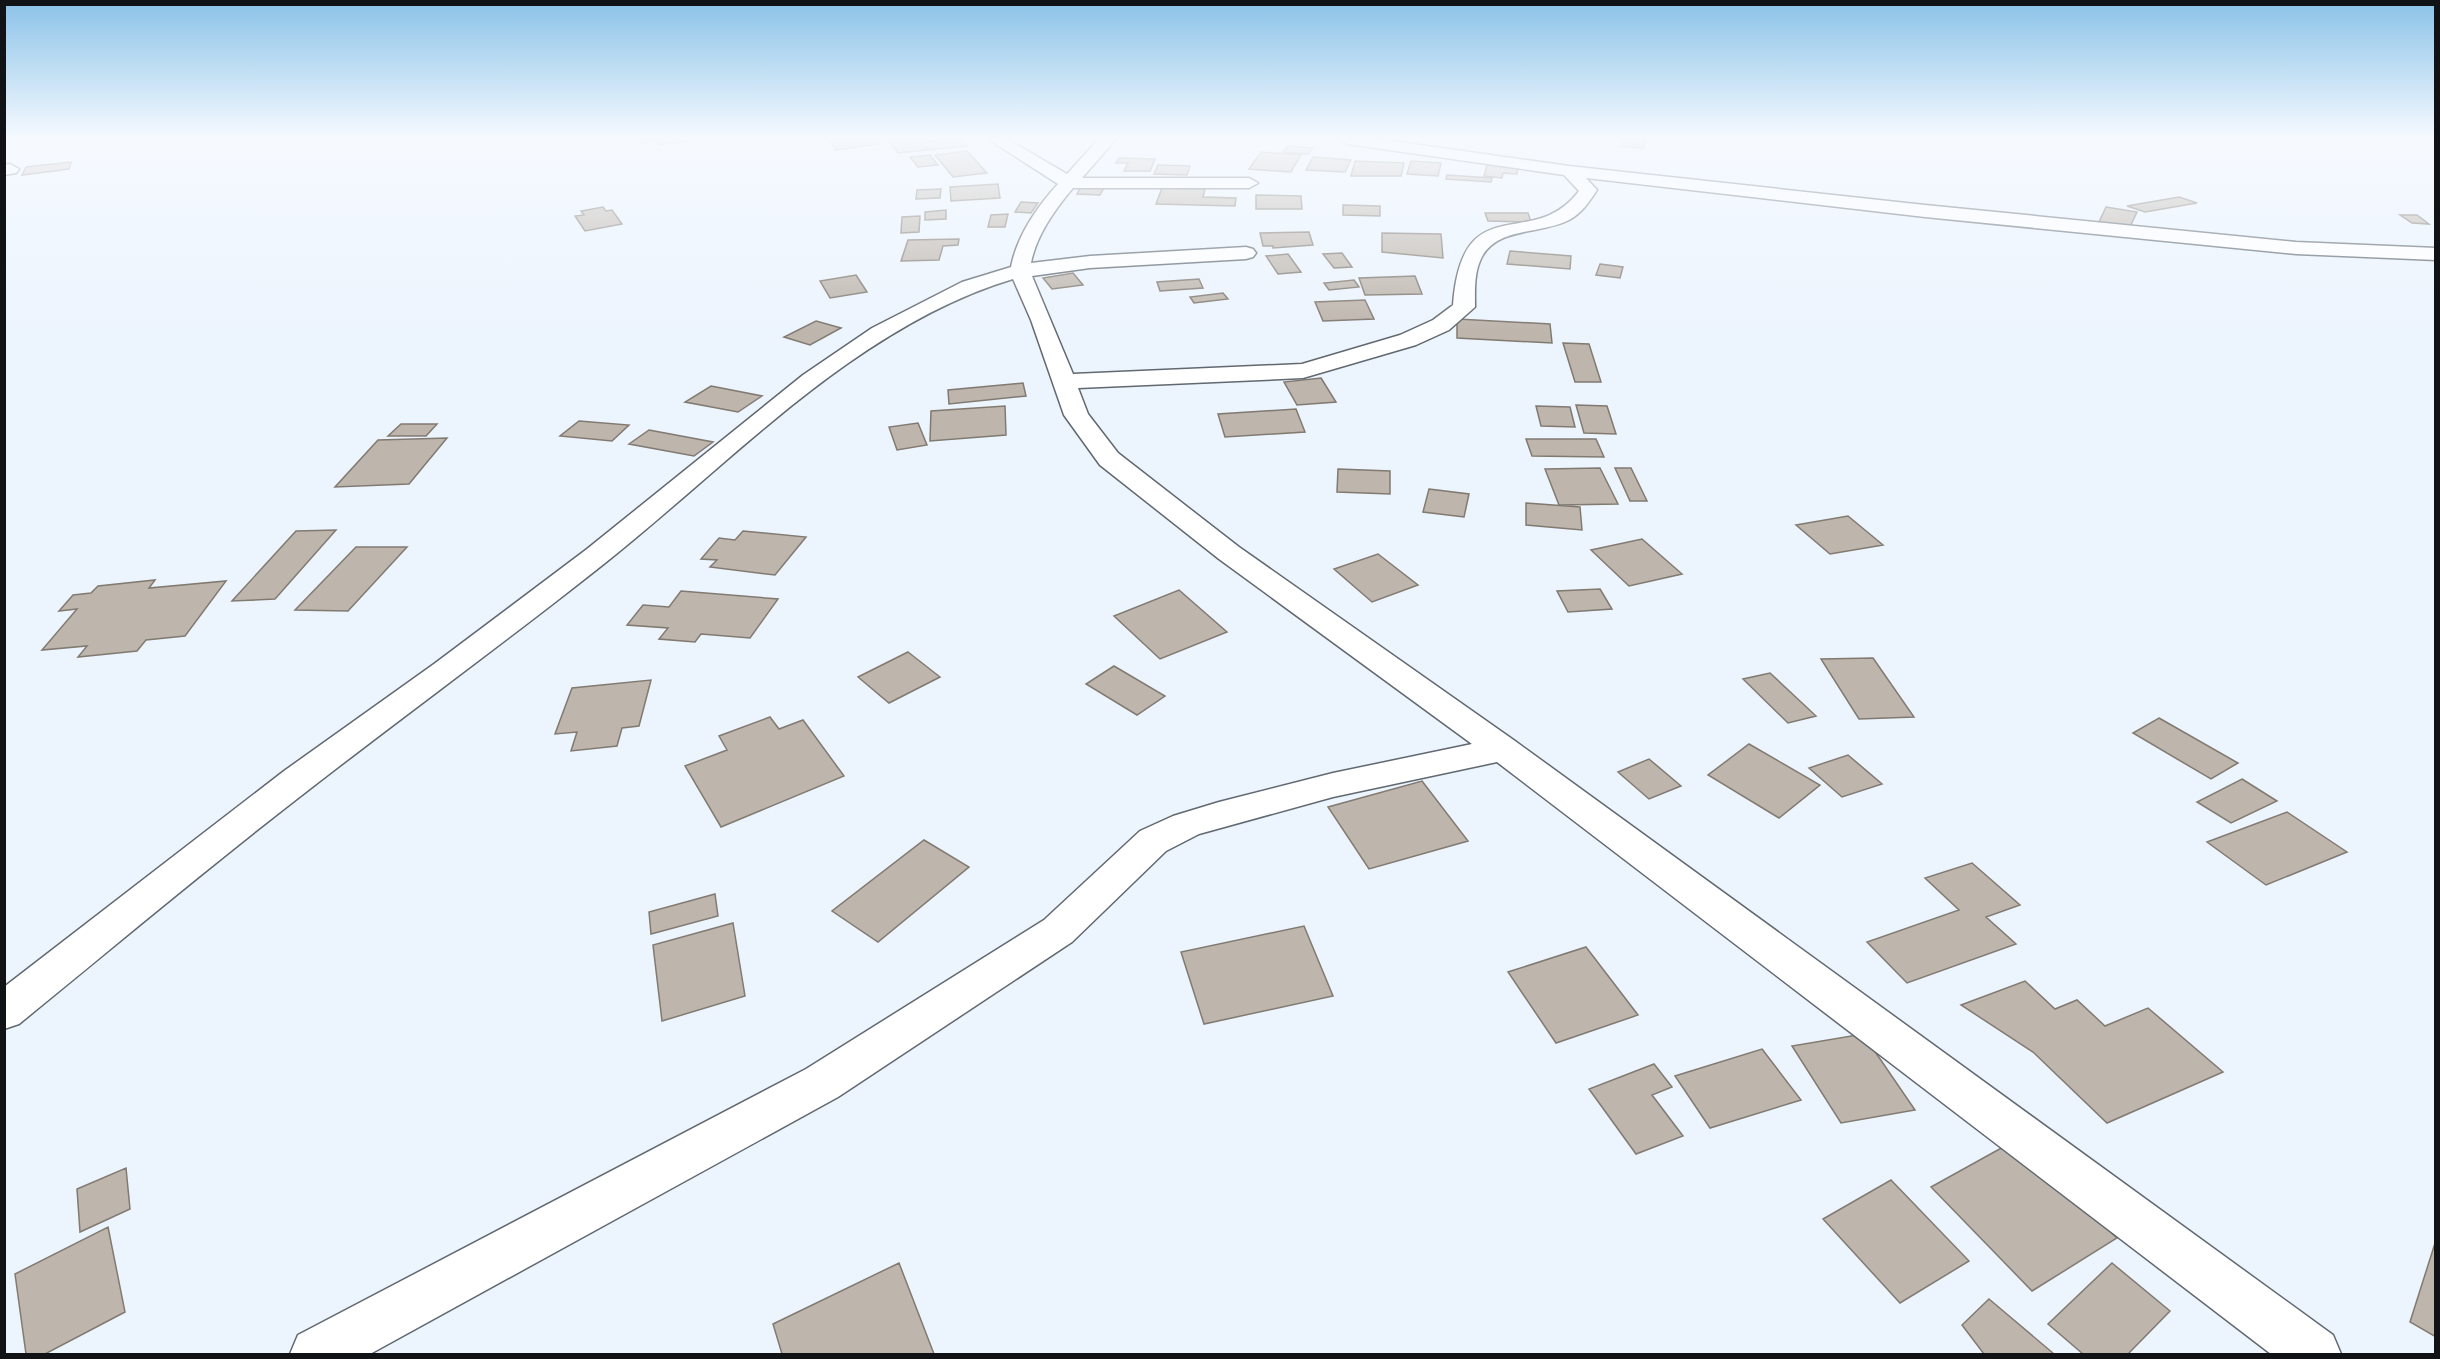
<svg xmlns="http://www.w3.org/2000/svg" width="2440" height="1359" font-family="'Archivo Narrow',sans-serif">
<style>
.building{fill:#beb6ad;stroke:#817a71;stroke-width:1.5}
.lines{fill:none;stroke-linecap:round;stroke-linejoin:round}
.minor-casing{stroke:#616870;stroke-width:3}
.minor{fill:#fff;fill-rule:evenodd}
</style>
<rect width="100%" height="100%" fill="#ecf4fe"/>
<path class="building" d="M635,139H680L683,141L660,145L653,140L641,143Z
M861,139H874L879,144L836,150L831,142Z
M912,139L916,142L960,139L967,146L898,153L889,141Z
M1625,139H1627L1646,141L1643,148L1621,146Z
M1288,146L1313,148L1308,154L1283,152Z
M967,151L987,173L953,177L935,155Z
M1261,152L1301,155L1291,172L1249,169Z
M930,155L938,165L918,167L910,157Z
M1313,157L1351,160L1345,172L1306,170Z
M1119,158L1155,159L1150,171H1124L1128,163H1116Z
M1355,161L1404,163L1401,176H1351Z
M1411,161L1441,163L1438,176L1407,174Z
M71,162L69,169L22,175L26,167Z
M1158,165L1190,166L1187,175L1154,174Z
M1487,165L1518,167L1517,174L1503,173L1502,178L1484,176Z
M1447,175L1492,178L1491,182L1446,179Z
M998,184L1000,198L951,201L950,187Z
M1082,185L1105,186L1100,195L1077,194Z
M1162,188L1205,189L1203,197L1236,198L1235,206L1156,204Z
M941,189L940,198L916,199L917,190Z
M1256,195L1301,196L1302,209H1256Z
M2179,197L2197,203L2145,212L2127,206Z
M1021,202L1038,203L1031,213L1015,212Z
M1343,205L1380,206V216L1343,215Z
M603,207L606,211L612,210L622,224L585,231L575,216L584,215L581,211Z
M2106,207L2137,212L2130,227L2099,222Z
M946,210V219L925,220V212Z
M1485,213H1528L1531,222L1488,221Z
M1008,214L1005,227H988L991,215Z
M2400,215H2417L2429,224L2412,223Z
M920,216L919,232L901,233L902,217Z
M1309,232L1313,245L1273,248V246H1263L1260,233Z
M1382,233L1441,234L1443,258L1382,252Z
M959,239L958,245L943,246L939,260L901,261L908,240Z
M1510,251L1571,256L1570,269L1507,264Z
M1342,253L1352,267L1334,268L1323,254Z
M1288,254L1301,272L1278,274L1266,256Z
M1600,264L1623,267L1620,278L1596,275Z
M1073,273L1083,285L1052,289L1043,278Z
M856,275L867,292L830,298L820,281Z
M1415,276L1422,294L1365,295L1359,278Z
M1199,279L1203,288L1160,291L1157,282Z
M1354,280L1359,287L1329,290L1324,283Z
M1223,293L1228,299L1194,303L1190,297Z
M1365,300L1374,319L1323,321L1315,302Z
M1457,319L1550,324L1552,343L1457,338Z
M816,321L841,328L810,345L784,337Z
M1563,343L1589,344L1601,382H1575Z
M1321,378L1336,402L1297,405L1284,382Z
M1023,383L1026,396L949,404L948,390Z
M711,386L762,396L738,412L685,402Z
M1576,405L1607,406L1616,434L1584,433Z
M1005,406L1006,435L930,441L931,411Z
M1536,406L1570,407L1575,427L1541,426Z
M1296,409L1305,432L1225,437L1218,414Z
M579,421L629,425L612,441L560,436Z
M918,423L927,445L897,450L889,427Z
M401,424H437L426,436H388Z
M649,430L713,442L694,456L629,444Z
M447,438L409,484L335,487L378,440Z
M1526,439H1596L1604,457L1532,456Z
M1600,468L1618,504L1559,505L1545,469Z
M1615,468H1631L1647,501H1630Z
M1338,469L1390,471V494L1337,492Z
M1429,489L1469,494L1464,517L1423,512Z
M1526,503L1580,507L1582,530L1526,525Z
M1848,516L1883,545L1830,554L1796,525Z
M336,530L275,599L232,601L296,531Z
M743,531L806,537L775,575L710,567L717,560L701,559L719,538L735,540Z
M1642,539L1682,574L1629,586L1591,550Z
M356,547H407L348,611L295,610Z
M1378,554L1418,585L1372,602L1334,569Z
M155,580L149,588L226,581L185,636L146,640L137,651L78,657L87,646L42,650L77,609L59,611L73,595L91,593L98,586Z
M1600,589L1612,609L1568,612L1557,591Z
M1179,590L1227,632L1160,659L1114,616Z
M681,591L778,599L750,638L701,634L695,642L659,639L668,628L627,625L643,605L669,607Z
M908,652L940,677L889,703L858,677Z
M1873,658L1914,717L1859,719L1821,659Z
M1114,666L1165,696L1137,715L1086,684Z
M1770,673L1816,716L1788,723L1743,679Z
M651,680L639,726L622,728L617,746L571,751L577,732L555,734L572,688Z
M770,717L779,729L803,720L844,776L721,827L685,766L727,750L719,736Z
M2159,718L2238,763L2211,779L2133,733Z
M1749,744L1820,785L1779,818L1708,775Z
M1848,755L1882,784L1842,797L1809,768Z
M1649,759L1681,786L1649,799L1618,772Z
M2242,779L2277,801L2231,823L2197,802Z
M1422,781L1468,841L1369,869L1328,807Z
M2287,812L2347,852L2266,885L2207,842Z
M924,840L969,867L878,942L832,911Z
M1972,863L2020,905L1986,917L2016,944L1907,983L1867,942L1959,910L1925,878Z
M715,894L718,916L651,934L649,912Z
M733,923L745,996L662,1021L653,945Z
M1304,926L1333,996L1204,1024L1181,952Z
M1586,947L1638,1015L1556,1043L1508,972Z
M2025,981L2055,1009L2077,1000L2105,1026L2148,1008L2223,1072L2107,1123L2033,1052L1961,1005Z
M1863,1034L1915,1110L1841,1123L1792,1046Z
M1762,1049L1801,1100L1710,1128L1675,1076Z
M1654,1064L1672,1087L1652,1095L1683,1136L1636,1154L1589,1089Z
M2014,1141L2117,1238L2032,1291L1931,1187Z
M126,1168L130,1209L80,1232L77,1189Z
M1891,1180L1969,1261L1900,1303L1823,1219Z
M108,1227L125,1312L45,1354H26L15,1274Z
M2436,1240V1337L2410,1322Z
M899,1263L934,1354H782L773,1324Z
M2112,1263L2170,1311L2128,1354H2083L2048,1324Z
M1989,1299L2054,1354H1984L1962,1325Z"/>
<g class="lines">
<g class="minor-casing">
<path id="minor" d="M988,139H1007L1067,174L1099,139H1116L1082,178H1249L1258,183L1249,188H1073C1055,209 1036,236 1031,263L1090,256L1246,247L1253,249L1256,253L1253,257L1246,259L1090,268L1032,276L1073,374L1302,364L1400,335L1433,320L1453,305C1462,185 1533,253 1579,191L1564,175L1347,144L1339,139H1378L1569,166L1925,205L2296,242L2436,248V260L2296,254L1925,217L1586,178L1597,190C1589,202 1582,213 1569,220C1541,235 1494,226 1480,261C1474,275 1475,292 1475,307L1449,330L1416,345L1303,378L1078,388L1088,414L1118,453L1239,547L1515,741L2333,1335L2341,1354H2271L1497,762L1333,797L1199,834L1166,851L1072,942L838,1097L370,1354H290L298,1335L806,1069L1044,920L1140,831L1173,816L1219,802L1333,773L1472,744L1219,559L1100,465L1064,415L1031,320L1013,279C856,326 731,463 605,563C508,640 409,712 311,788C212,864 116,945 19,1024L4,1029V987L284,771L434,664L587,549L803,375L872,328L962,282L1011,267C1017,236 1037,207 1058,184Z
M10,164L19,169L16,173L4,175V165Z"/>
</g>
<use href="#minor" class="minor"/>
</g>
<linearGradient id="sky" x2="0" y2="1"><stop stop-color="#8ac2e8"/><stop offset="0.42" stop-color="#f6faff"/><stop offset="1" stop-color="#f6faff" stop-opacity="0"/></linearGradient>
<rect width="2440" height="329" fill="url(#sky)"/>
<rect width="2440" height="1359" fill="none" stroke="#101216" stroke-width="12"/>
</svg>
